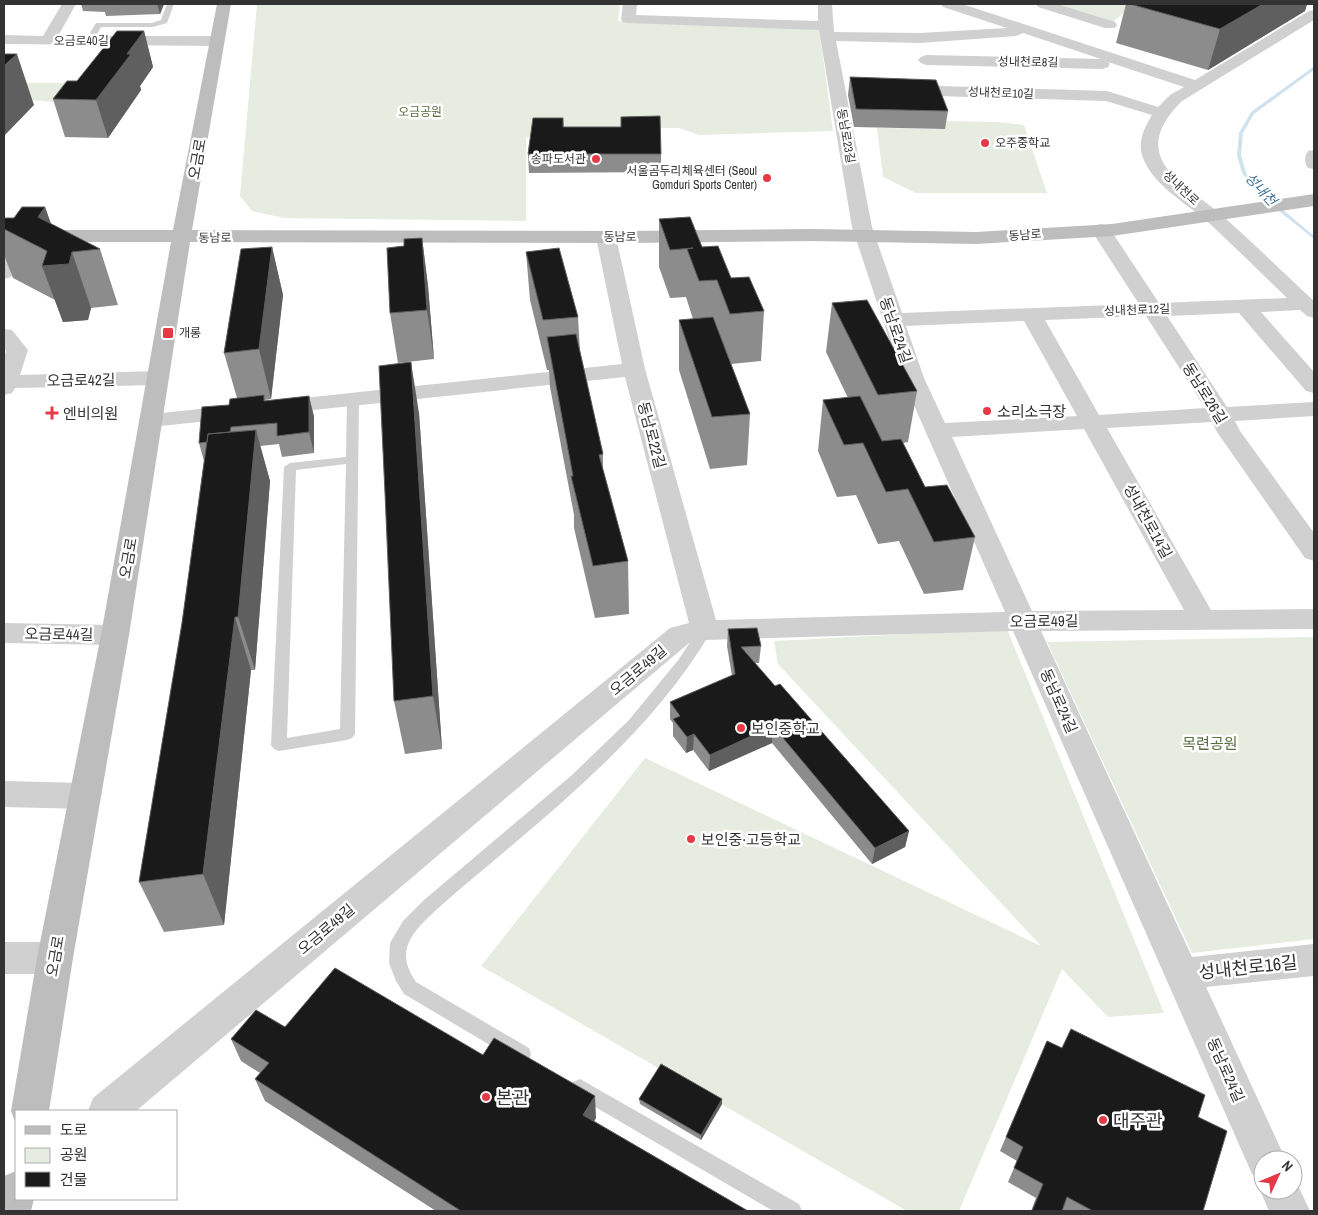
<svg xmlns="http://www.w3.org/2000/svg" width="1318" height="1215" font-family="'Archivo Narrow','Noto Sans KR',sans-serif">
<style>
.green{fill:#e6ecdf}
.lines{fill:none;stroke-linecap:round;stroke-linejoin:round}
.stream{fill:#cfe2ee;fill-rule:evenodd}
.lane{fill:#d0d0d0;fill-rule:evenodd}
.street{fill:#d0d0d0;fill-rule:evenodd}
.secondary{fill:#bdbdbd;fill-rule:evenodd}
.wall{fill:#8c8c8c}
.shaded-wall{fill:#5f5f5f}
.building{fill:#1a1a1a;stroke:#5f5f5f}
.poi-dot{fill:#e63946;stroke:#fff;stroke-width:2}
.labels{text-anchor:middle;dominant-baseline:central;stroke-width:5;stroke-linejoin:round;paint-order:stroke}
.far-street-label{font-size:12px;fill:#333;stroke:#fff}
.far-park-label{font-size:12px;fill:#56703f;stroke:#fff}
.far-poi-label{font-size:12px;fill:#333;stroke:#fff;text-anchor:start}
.far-water-label{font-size:14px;font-style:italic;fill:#3f7597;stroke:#fff}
.street-label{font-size:15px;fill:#333;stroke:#fff}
.poi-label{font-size:15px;fill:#333;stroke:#fff;text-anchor:start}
.park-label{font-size:15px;fill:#56703f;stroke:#fff}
.near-street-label{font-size:18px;fill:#333;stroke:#fff}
.near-poi-label{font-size:18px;fill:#333;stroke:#fff;text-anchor:start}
</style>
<rect width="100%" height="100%" fill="#fff"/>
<path class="green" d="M257,4H620L618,21L819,28L833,131L699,135L679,128L555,127L526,138V221L284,218L252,211L240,196Z
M1043,4H1133L1110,25Z
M12,83H82L56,102L17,99Z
M942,121L997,122L1024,125L1047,193H916L883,177L877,128L940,129Z
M1007,629L1164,1013L1108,1017L1062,969L959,1211H907L481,966L645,758L1041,946L778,664L774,641Z
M1314,637V939L1192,953L1047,642Z"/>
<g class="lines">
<path class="stream" d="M1313,67H1314V70L1254,114L1243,133L1241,155L1246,173L1269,198L1314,236V239L1265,200L1242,173L1237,155L1239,133L1251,112Z"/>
<path class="lane" d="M167,4H174L167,23L153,27H101L92,43L85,41L96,23H152L161,20Z
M353,397L359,400L355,734L352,738L347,740L279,751L274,749L271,745L284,467L290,463L346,457L347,400ZM346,464L340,729L287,738L296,470Z
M705,625L710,627L712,630C644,746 535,823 436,910C412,933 394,950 416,982L529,1048L531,1054L529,1060L522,1063L515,1060L404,994L396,981L389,963L390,943L403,921L424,900L572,775L629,720L679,659L700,627Z
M580,1079L799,1204L802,1211H773L573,1094L571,1088L573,1082Z"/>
<path class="street" d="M62,4H76L58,36H217L222,38L225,41L222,44L217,46L4,44V35L43,36Z
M623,4H637L636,15L818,21V4H832L834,32L920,33L1007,28L943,7L941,4H962L1195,80L1309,11L1314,10V20L1182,101C1167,116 1152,136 1161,158C1171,182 1201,197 1219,213C1252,241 1282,272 1314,301V318L1307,316L1300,310L1261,312L1314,372V393L1306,391L1239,313L1167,316L1227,407L1314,402V416L1235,421L1240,431L1314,533V561L1305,558L1217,432L1212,422L1107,428L1211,610L1314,609V629L1041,631L1192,957L1314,944V976L1206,987L1286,1160H1263V1179L1252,1174L1013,631L705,640L689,643L136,1111H88L93,1098L670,628L689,623L625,377L151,427L143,425L139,420L143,415L622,364L596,237L599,233L606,231L613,233L616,237L645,369L716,620L1005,612L902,378L852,227L819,30L628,23L623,22L621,19ZM1023,33L1101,59L926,55L921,57L918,60L921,63L926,65L1102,69L1108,67L1110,64L1108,62L1184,87L1170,95L1158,107L1107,91L904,85L898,87L896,90L898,93L904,95L1106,101L1152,115C1144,128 1137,143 1143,158C1154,186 1186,203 1208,222C1235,247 1261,273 1287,298L1159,303L1108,226L1101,224L1094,226L1091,230L1139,304L902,313L872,227L836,41L920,43L1016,36ZM1146,316L1205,408L1099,415L1045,320ZM1024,321L1077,416L945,423L924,378L906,326ZM1084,429L1184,610L1032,611L952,437Z
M1036,4H1057L1115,22L1117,25L1115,28H1105L1038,7Z
M1314,150V169L1308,168C1304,162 1304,157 1308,151Z
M27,231L34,233L37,237L11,277L4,279V258L20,233Z
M4,329L12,330L28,350L20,375L158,371L166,373L169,378L166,383L158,385L15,388L12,393L4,395V357L6,351L4,348Z
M4,623L115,625L125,628L129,635L125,642L115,645L4,643Z
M4,781L85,783L96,787L101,796L96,805L85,809L4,807Z
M4,942H55L67,947L73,958L67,969L55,974H4Z
M1293,1175L1310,1211H1269L1260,1190L1263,1182V1190H1293Z"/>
<path class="secondary" d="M217,4H231L192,230L627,231L812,229L976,232L1112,224L1314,194V206L1112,236L976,244L812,241L627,243L190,242L129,635L73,958L49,1111H16V1124L11,1111L37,958L101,635L171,242H4V230H173Z
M16,1171V1199H34L31,1211H4V1176Z"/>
</g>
<path class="wall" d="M81,4H164L160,14L106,16L105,12L83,11Z
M1126,4H1307L1305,11L1208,70L1116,43Z
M144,31L153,67L140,86L141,90L108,138L65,137L53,99Z
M850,77L948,111L945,129L854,127L848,95Z
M563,118L564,127L661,154V172L529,173L528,154Z
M45,207L51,224L100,249L118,305L91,308L88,320L63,322L55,300L13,278L4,255V218H14Z
M659,219L702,247L764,311L761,361L731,364L750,414L747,465L710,469L679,370V320L693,319L686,297L670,298L659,267Z
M422,238L428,286L434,359L398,363L390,313L404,246Z
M272,247L283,295L271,399L265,400L266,401L309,396L314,417V453L282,457L279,444L260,446L270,481L255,670H251L224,925L164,932L139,882L182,623L204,461L199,443L229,405L237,398L224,353Z
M526,252L578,317L580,352L603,454V470L628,561L629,614L595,618L574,528V515L550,387L549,370H547L530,300Z
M832,303L917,391L908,442L903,443L925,487L975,537L963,590L924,594L899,541L878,544L856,495L837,497L818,451L823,400L848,398L826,352Z
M419,413L442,749L405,754L394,701Z
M728,629L761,646L759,663H755L775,686L909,831L905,847L872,864L772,743L709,771L693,750L686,753L673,736V723L670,719V702L732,676L727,646Z
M285,1027L483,1055L596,1118L594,1121L748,1211H436L265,1101L255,1079L260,1073L241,1061L231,1039Z
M1047,1041L1198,1117L1203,1211H1031L1036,1198L1008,1182L1017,1161L1000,1151Z
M639,1099H722V1104L701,1140L640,1104Z"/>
<path class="shaded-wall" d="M157,4H164L160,14Z
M1263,4H1307L1305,11L1208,70L1220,29Z
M144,31L153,67L140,86L141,90L108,138L96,100L127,54Z
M17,54L34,105L4,136V66Z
M45,207L64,261L72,252L91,308L88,320L63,322L42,266L55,265L38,217Z
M422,238L428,286L434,359L427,310Z
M272,247L283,295L271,399L259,349Z
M411,362L419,413L442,749L433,696Z
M309,396L314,417V453L309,432Z
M256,430L270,481L255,670L238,617Z
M235,617L251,670L224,925L203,874Z
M773,726L772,743L709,771L710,755Z
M694,734L693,750L686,753L687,737Z
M909,831L905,847L872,864L875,848Z
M595,1096L596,1118L585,1136L583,1115Z
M722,1099V1104L701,1140V1135Z"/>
<path class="building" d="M1130,4H1263L1220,29Z
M117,31H144L127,54H131L96,100L53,99L67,81H77Z
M4,54H17L4,66Z
M850,77L936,80L948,111L856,109Z
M660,116L661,154H528L533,118H563V127H621V117Z
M22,207H45L38,217L100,249L72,252L69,264L42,266L47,251L4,229V218H14Z
M690,217L702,247L718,246L731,278L749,277L764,311L730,314L717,280L699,281L687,249L693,248L670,250L659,219Z
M422,238L427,310L390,313L387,248L404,246V239Z
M272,247L259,349L224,353L241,249Z
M559,248L578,317L543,320L526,252Z
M867,300L917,391L878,395L832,303Z
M713,317L750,414L712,417L679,320Z
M576,334L603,454L599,455L628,561L593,566L571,476H573L547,337Z
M411,362L433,696L394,701L385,493L379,366Z
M264,395V401L309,396V432L277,436V423L231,427L230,432L208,434L207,442L199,443L202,407L229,405L230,399Z
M860,396L882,441L901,439L925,487L947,485L975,537L934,542L908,489L886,492L863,443L844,445L823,400Z
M256,430L238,617H235L203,874L139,882L182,623L208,434Z
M757,628L761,646L741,647L775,686L780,684L909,831L875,848L773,726L710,755L694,734L687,737L673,719L680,716L670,702L735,674L728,629Z
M335,968L483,1055L494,1038L595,1096L583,1115L748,1211H461L255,1079L269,1063L231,1039L256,1010L285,1027Z
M1071,1029L1205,1095L1198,1117L1227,1131L1203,1211H1093L1067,1197L1062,1211H1032L1043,1184L1014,1168L1023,1147L1006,1137L1047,1041L1062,1048Z
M661,1064L722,1099L701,1135L639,1099Z"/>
<g class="poi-dot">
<circle cx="985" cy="143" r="5"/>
<circle cx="596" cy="159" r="5"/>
<circle cx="767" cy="178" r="5"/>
<rect x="162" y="327" width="12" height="12" rx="2.5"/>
<circle cx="987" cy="411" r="5"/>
<path d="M49.5 405.5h5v5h5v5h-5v5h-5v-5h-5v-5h5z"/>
<circle cx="741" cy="728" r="5"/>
<circle cx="691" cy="839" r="5"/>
<circle cx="486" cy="1097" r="5"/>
<circle cx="1103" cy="1120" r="5"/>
</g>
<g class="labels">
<g class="far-street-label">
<text x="81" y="41">오금로40길</text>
<text transform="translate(1028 62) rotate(1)">성내천로8길</text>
<text transform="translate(1001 93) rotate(2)">성내천로10길</text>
<text transform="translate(846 136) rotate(80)">동남로23길</text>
<text transform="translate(1181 188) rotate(43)">성내천로</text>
<text transform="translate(1025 235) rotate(-4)">동남로</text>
<text x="620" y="237">동남로</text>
<text transform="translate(215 238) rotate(-1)">동남로</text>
<text transform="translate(1137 310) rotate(-2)">성내천로12길</text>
</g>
<g class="far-park-label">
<text x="420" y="112">오금공원</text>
</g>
<g class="far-poi-label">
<text x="995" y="143">오주중학교</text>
<text x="586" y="159" text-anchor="end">송파도서관</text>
<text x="757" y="171" text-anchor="end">서울곰두리체육센터 (Seoul<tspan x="757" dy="14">Gomduri Sports Center)</tspan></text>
<text x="179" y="333">개롱</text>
</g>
<g class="far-water-label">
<text transform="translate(1261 189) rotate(47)">성내천</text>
</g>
<g class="street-label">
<text transform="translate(197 159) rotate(-80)">오금로</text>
<text transform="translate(896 330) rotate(71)">동남로24길</text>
<text transform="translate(81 380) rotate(-1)">오금로42길</text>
<text transform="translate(1205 393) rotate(58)">동남로26길</text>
<text transform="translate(652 435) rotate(75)">동남로22길</text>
<text transform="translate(1148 521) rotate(61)">성내천로14길</text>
<text transform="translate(128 558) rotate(-80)">오금로</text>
<text transform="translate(1044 621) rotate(-1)">오금로49길</text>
<text transform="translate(59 634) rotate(1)">오금로44길</text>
<text transform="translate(638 670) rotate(-40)">오금로49길</text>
<text transform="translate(1059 701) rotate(66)">동남로24길</text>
<text transform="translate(326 929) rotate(-40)">오금로49길</text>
<text transform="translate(55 956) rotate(-80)">오금로</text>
<text transform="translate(1226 1070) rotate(66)">동남로24길</text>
</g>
<g class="poi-label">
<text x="997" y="411">소리소극장</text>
<text x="63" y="413">엔비의원</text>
<text x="751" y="728">보인중학교</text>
<text x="701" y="839">보인중·고등학교</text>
</g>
<g class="park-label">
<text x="1210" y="743">목련공원</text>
</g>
<g class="near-street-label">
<text transform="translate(1248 967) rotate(-6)">성내천로16길</text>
</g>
<g class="near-poi-label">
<text x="496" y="1097">본관</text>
<text x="1113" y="1120">대주관</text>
</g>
</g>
<rect width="1318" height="1215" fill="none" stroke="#333333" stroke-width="10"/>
<rect x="15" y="1110" width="162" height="90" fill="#ffffff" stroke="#adadad"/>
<rect x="25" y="1126" width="25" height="8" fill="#bdbdbd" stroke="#adadad"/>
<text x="60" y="1135" font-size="15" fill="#333333">도로</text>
<rect x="25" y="1148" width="25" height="15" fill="#e6ecdf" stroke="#adadad"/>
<text x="60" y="1160" font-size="15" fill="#333333">공원</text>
<rect x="25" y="1172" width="25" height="15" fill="#1a1a1a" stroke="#adadad"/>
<text x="60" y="1185" font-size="15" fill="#333333">건물</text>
<g transform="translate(1278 1175) rotate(46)"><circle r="24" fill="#ffffff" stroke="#adadad"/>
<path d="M0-4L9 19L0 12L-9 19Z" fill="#e63946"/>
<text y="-8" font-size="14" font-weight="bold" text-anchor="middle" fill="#333333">N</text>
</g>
</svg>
